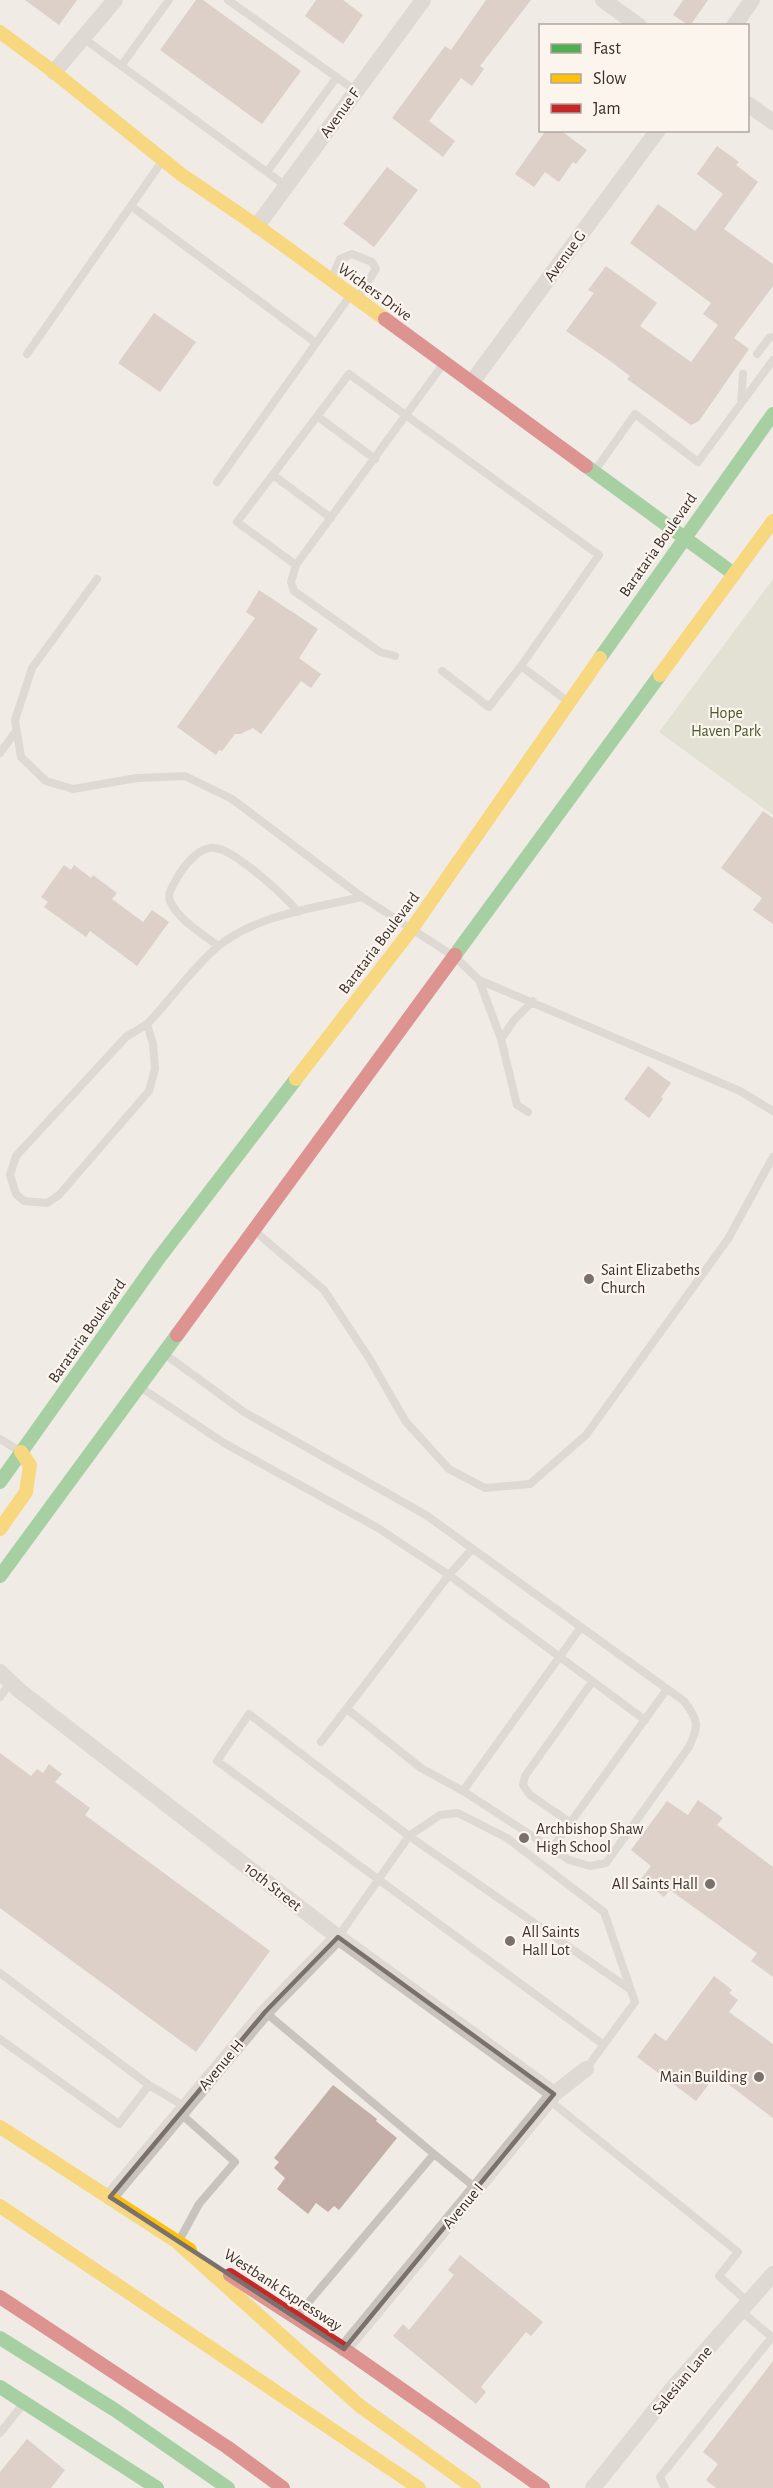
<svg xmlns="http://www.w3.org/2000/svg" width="773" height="2488" font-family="'Alegreya Sans',sans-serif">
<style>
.green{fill:#d1d6bf}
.building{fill:#c3afa7}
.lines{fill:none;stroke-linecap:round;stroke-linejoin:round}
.lane{stroke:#c9c3be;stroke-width:8}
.street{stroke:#c9c3be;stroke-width:16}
.fast{stroke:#4caf50;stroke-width:14}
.slow{stroke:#ffc107;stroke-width:14}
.jam{stroke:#c62828;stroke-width:14}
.marked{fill:none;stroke:#7a716c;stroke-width:4.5;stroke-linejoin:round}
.poi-dot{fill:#7a716c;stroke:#fbf5ee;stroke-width:2}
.labels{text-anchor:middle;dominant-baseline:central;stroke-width:4.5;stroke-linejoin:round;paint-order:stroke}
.street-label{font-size:16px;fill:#3b302b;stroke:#fbf5ee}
.park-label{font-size:16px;fill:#4a5a2e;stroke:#fbf5ee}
.poi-label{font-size:16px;fill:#3b302b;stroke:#fbf5ee;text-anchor:start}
</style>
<rect width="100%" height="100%" fill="#f0ebe5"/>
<path class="green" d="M773,579V815L659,732Z"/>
<path class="building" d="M25,0H77L59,25Z
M196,0H203L301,71L262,124L160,50Z
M316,0H343L363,15L343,44L305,16Z
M486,0H531L480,66L484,69L472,86L461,78L429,121L455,141L443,157L392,118L445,46L451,50Z
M683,0H708L690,26L673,15Z
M546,130H560L587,150L576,164L573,162L559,182L545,172L534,187L515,174Z
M717,146L739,162L736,165L758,182L724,229L773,264V286L734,338L749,349L699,421L691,425L627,379L630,376L606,358L566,331L594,293L588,290L606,266L657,303L640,326L691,362L718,325L703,314L711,303L630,243L658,204L695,231L723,194L697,174Z
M387,167L418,190L374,247L343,224Z
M154,313L196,342L160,392L118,363Z
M259,590L318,629L299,658L321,674L311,688L301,681L261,734L253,728L240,734H235L222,751L219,750L216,755L177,727L255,618L246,612Z
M763,811L773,818V924L753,910L762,898L721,868Z
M64,865L71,870L74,865L91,878L93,875L117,893L112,899L143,922L152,910L169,922L137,966L90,931L86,937L44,907L48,902L41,897Z
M648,1066L671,1083L661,1097L663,1099L649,1118L624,1099Z
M0,1753L31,1776L37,1769L43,1773L49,1764L62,1774L55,1782L90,1808L85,1815L270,1951L196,2052L0,1908Z
M698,1800L723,1818L717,1825L773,1867V1977L751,1961L757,1953L670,1890L664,1897L641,1879L651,1866L631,1850L667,1801L688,1815Z
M714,1976L732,1990L729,1993L738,2000L729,2012L773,2044V2118L716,2075L696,2101L637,2057L655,2033L666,2041Z
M333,2085L377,2119L376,2121L397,2138L339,2210L334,2206L328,2212L316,2203L308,2214L277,2189L285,2178L274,2168L279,2162L274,2158Z
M460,2255L543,2322L531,2336L526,2332L481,2387L486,2392L476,2404L393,2336L403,2324L409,2330L454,2275L448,2270Z
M773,2361V2488H716L706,2480L718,2464L703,2452Z
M27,2439L65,2470L51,2488H0V2472Z"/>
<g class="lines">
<path class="lane" d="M228,0L356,91
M83,38L286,186
M121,66L169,0
M267,172L337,77
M131,206L316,343
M332,277L340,259L352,254L372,262L376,269L359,296
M27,354L163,160
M757,354L769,338L773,337
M741,403L743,374
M317,416L375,459
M596,469L635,414L698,462L773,360
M273,475L331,518
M217,482L349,297
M296,565L291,582L294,591L380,652L395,656
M97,579L32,668L15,720L21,757L46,781L73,789L137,778L185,776L232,799L362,897L455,957L479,980L740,1091L773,1111
M521,666L566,700
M442,671L489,707L521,666L599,555L349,374L237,522L296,565L444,363
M0,753L16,731
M218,946C203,934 180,921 171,903C166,894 173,886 177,878C184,866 199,846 215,848C235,850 285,896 298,912
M479,980L501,1039L517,1105L528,1112
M147,1024L153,1044L155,1069L149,1091L59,1195L47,1203L24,1201L16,1194L10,1175L16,1156L126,1037C133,1032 142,1028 149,1022C172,998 191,970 216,948C255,915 314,908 362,897
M501,1039L515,1019L533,1001
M257,1233L324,1290L369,1358L406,1422L449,1469L485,1488L530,1484L586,1435L728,1239L773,1157
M166,1355L244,1412L426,1515L581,1627L463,1791L421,1768L347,1709
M143,1389L224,1443L378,1528L449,1575L645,1720
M0,1439L18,1450
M0,1697L11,1682
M321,1742L449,1575L472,1549
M463,1791L569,1860L590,1866L606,1863L689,1747C699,1725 699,1721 684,1701L581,1627
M571,1823L530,1795L523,1785L525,1776L592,1682
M552,1848L667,1689
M338,1937L409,1836L440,1815L458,1813L507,1838L604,1912L635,2002L586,2069
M0,1973L149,2085
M265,2012L434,2154
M0,2039L119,2124L149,2085L186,2107
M604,2045L217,1761L249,1714L409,1836L631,1990
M549,2100L738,2252L719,2276L749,2303
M180,2113L235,2162L199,2204L181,2237
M741,2311L773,2338
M296,2317L434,2154L477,2189
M0,2433L24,2403
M665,2488L660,2477L772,2337"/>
<path class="street" d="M603,0L639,26
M734,26L752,0
M54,72L115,0
M748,104L773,122
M257,226L423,0
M472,382L658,130
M0,1672L20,1691L338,1937L554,2094
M110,2197L265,2012L338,1937
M344,2349L554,2094L586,2069
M593,2488L672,2389L773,2274"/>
<path class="fast" d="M586,466L734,574
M600,658L773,414
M455,955L660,675
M0,1482L159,1258L296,1079
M0,1576L177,1335
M0,2338L115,2410L228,2488
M0,2387L157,2488"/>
<path class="slow" d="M0,32L54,72L182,175L257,226L385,319
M660,675L773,521
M296,1079L411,930L600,658
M0,1529L26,1492L30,1465L21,1452
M0,2127L190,2250
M0,2206L419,2488
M177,2242L360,2406L474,2488"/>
<path class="jam" d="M385,319L586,466
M177,1335L455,955
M230,2275L344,2349L543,2488
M0,2297L227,2447L283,2488"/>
</g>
<path d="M0 0H773V2488H0ZM338,1937L554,2094L344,2349L110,2197L265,2012Z" fill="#f0ebe5" fill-opacity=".55" fill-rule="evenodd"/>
<path class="marked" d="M338,1937L554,2094L344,2349L110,2197L265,2012Z"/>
<g class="poi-dot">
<circle cx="589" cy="1279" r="6"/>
<circle cx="524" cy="1838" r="6"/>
<circle cx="710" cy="1884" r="6"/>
<circle cx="510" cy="1941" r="6"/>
<circle cx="759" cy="2077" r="6"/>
</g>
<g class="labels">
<g class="street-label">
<text transform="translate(340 113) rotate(-54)">Avenue F</text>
<text transform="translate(565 256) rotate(-54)">Avenue G</text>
<text transform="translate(375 292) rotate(36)">Wichers Drive</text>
<text transform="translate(658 545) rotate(-55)">Barataria Boulevard</text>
<text transform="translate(379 943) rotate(-53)">Barataria Boulevard</text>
<text transform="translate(87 1331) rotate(-55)">Barataria Boulevard</text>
<text transform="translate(273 1887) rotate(38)">10th Street</text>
<text transform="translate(221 2065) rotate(-50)">Avenue H</text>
<text transform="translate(463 2206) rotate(-50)">Avenue I</text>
<text transform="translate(283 2290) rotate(33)">Westbank Expressway</text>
<text transform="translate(682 2380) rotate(-50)">Salesian Lane</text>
</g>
<g class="park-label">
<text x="726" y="713">Hope<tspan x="726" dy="18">Haven Park</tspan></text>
</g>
<g class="poi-label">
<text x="601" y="1270">Saint Elizabeths<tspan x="601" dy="18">Church</tspan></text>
<text x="536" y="1829">Archbishop Shaw<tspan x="536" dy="18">High School</tspan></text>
<text x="698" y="1884" text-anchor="end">All Saints Hall</text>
<text x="522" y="1932">All Saints<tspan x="522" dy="18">Hall Lot</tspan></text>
<text x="747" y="2077" text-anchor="end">Main Building</text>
</g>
</g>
<rect x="539" y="24" width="210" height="108" fill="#fbf5ee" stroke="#aea6a0" stroke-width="1.5"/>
<rect x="551" y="44" width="30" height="9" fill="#4caf50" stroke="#aea6a0" stroke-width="1.5"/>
<text x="593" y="54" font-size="18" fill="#3b302b">Fast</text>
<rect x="551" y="74" width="30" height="9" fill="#ffc107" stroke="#aea6a0" stroke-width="1.5"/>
<text x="593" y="84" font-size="18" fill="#3b302b">Slow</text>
<rect x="551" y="104" width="30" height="9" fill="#c62828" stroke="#aea6a0" stroke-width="1.5"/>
<text x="593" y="114" font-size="18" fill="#3b302b">Jam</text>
</svg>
